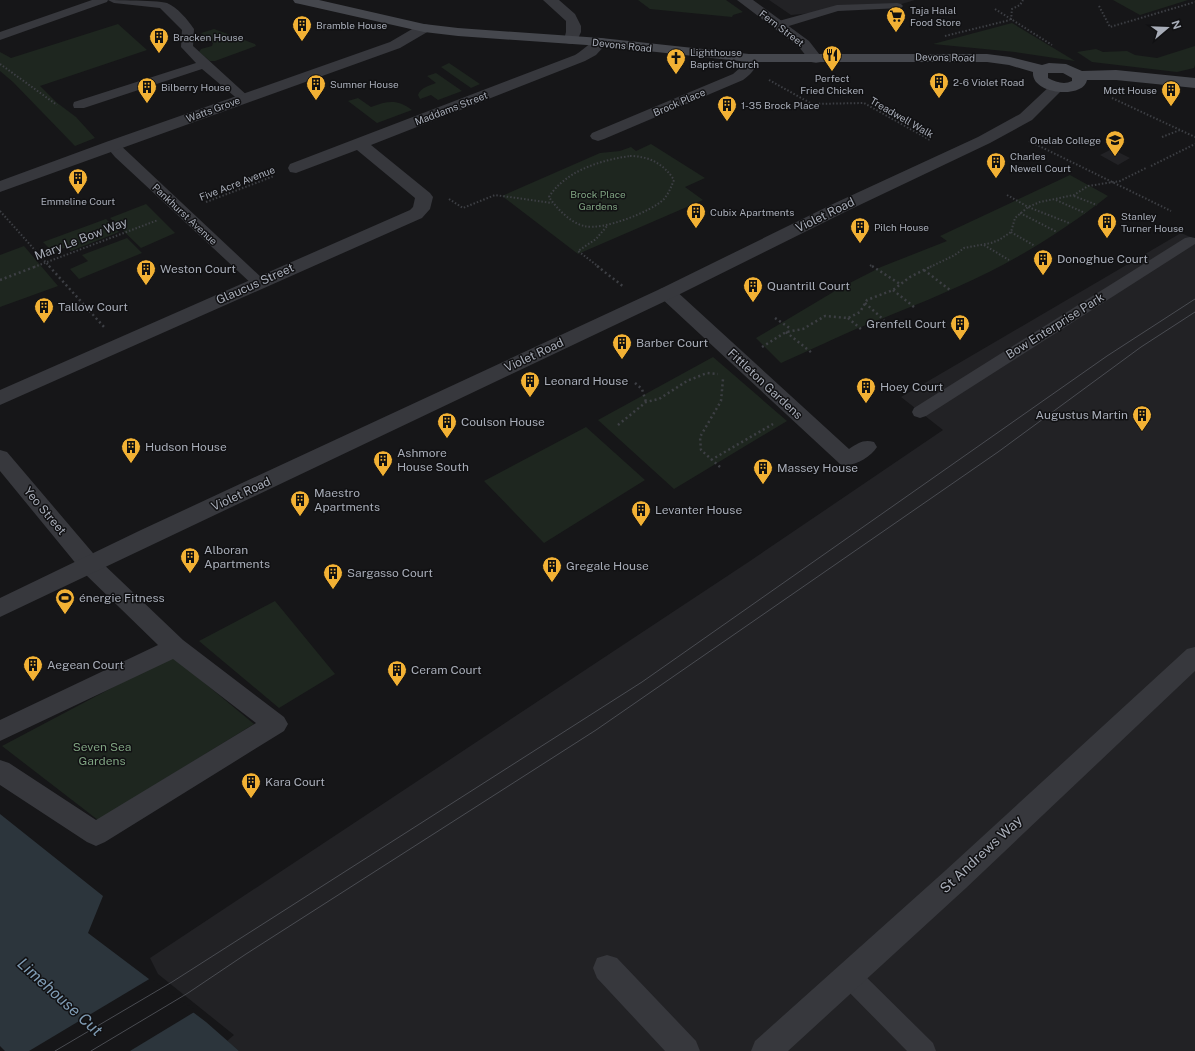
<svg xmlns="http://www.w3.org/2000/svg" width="1195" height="1051" font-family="'Public Sans',sans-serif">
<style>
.built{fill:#222225}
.green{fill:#1e261f}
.water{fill:#2c353c}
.pier{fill:#161618}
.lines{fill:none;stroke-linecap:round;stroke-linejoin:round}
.path-far1{stroke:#3d3f44;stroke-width:2;stroke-dasharray:1.5 2;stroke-linecap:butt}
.path{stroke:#3d3f44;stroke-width:2.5;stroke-dasharray:2 3;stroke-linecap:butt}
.service{fill:#37383d;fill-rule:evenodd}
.pedestrian{fill:#37383d;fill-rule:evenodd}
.minor{fill:#37383d;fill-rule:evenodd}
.tertiary{fill:#37383d;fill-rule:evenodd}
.secondary{fill:#45474d;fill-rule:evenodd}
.tram{stroke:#4a4c52;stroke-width:1}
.labels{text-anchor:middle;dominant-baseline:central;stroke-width:3;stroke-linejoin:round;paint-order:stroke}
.far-poi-label{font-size:10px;fill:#a8adb8;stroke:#111113;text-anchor:start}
.far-street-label{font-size:10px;fill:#a8adb8;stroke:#111113}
.far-park-label{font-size:10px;fill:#7fa381;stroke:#111113}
.street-label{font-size:12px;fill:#a8adb8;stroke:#111113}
.poi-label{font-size:12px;fill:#a8adb8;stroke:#111113;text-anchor:start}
.park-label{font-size:12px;fill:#7fa381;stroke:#111113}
.near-street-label{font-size:14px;fill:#a8adb8;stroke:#111113}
.near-water-label{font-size:16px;font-style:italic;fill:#7f9bb3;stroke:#111113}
</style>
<rect width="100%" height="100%" fill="#161618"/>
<path class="built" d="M769,0H915L898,5L791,15Z
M1112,149L1130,158L1118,165L1100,155Z
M1181,233L1195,239V1051H239L227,1041L234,1035L158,974L150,958L750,561L943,430L901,397Z"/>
<path class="green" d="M638,0H726L743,12L733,15L732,17L650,9Z
M1113,0H1188L1140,15Z
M1012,23L1075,61L1015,52L933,44Z
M118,24L147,50L40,86L56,102L76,117L95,138L75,146L13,82L0,71V52L11,58Z
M214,29L255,44L256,46L215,61H210L199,52L201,49L212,46L213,43L201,33Z
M1195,46V65L1194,68L1177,72L1092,62L1077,52L1096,49L1103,52L1127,51L1135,55L1157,58Z
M449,63L477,82L480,84L471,88L441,67Z
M436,73L462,91L438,100L431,95L420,99L418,95C421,87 429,86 436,83L427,76Z
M358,98L371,107C388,101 397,99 412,110L377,123L348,101Z
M651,144L705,178L685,187L703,200L578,254L502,196L600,153L620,151L631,147L636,151Z
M1070,175L1108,196C1071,225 1031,251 989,272C949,292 908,308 866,325C838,336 809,351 781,363L756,338L840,288L881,267L947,241L940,236Z
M146,204L175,233L141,248L110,218Z
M106,219L119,232L71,251L67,247L53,252L43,242Z
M127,238L142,253L79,279L70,269L88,261L82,255Z
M24,246L58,286L0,307V255Z
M713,357L787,421L674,489L598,420Z
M586,427L645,480L544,543L484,481Z
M275,601L335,674L279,708L199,641Z
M172,656L254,724L98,820L2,746Z"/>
<path class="water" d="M0,814L103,896L88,933L206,1022L239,1051H5L0,1046Z"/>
<path class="pier" d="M151,978L196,1011L130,1051H29Z"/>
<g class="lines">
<path class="path-far1" d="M1099,6L1110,27L1195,2
M995,9L1052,45
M1011,20L1012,9L1020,5L1023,0
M945,36L1010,20
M0,64L57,105
M769,80L812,104L864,103L930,140
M1112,98L1195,137
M1162,137L1180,130
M1029,141L1171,211
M630,156C649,156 664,164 674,180C671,187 669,193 664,199C651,212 602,231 584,226C571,223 556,208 549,197C565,171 601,160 630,156Z
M1151,166L1195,144
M1007,195L1028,207L1069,223
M1074,196L1097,205
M449,199L463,208L495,195L552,203
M1056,200L1085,213
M206,202L274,176
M0,211L50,267
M1020,213L1057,232
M1011,232L1035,246
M984,245L1009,260
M870,265L873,267
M34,267L158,220
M599,267L578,251L596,239L607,226
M930,267L955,255L964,248L991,243L999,240L1011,232L1015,218L1028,207L1040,202L1074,195L1088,186L1120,181L1146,168"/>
<path class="path" d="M49,266L104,327
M597,266L624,287
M872,266L900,284
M924,270L950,290
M0,280L37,266
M893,290L914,307
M865,303L884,320
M775,318L791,329
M848,318L862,330
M786,332L812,353
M762,347L786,332L803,329L825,316L848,318L860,312L867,300L893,290L910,277L932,266
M635,383L642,389L646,402
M618,425L646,402L659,399L687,381L707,373L718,374
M711,460L773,424
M720,467L701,450L700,437L721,401L723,379"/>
<path class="service" d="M92,0C107,0 156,0 167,3C177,7 188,20 194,29L193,46L250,98L248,101H240L202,69L84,108H74L73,105L74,102L196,63L181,47L182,30L160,8L114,3L108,0L107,2L0,40V32Z
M897,3L901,4L903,6L901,8L838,11L779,29L775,28L773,25L775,22L837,5Z
M112,141L117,142L264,280L267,283L264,286L259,288L254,286L115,157L105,145L107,142Z
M1190,237L1195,238V244L926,416L920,418L914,416L912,412L914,408L1185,238Z
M849,965L857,968L933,1043L936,1051H907L841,984L837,976L841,968Z"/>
<path class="pedestrian" d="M90,557L98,559L183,640L284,717L288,724L284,731L105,842L96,846L87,842L0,785V760L9,763L96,820L256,723L173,659L0,741V720L158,645L82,571L79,565L82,559Z"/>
<path class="minor" d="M543,0H559L575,14L581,26V32L576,43L571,44L566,43L564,40L566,32V21Z
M737,0H753L809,41L823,59L821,62L816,63L811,62L799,47Z
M424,24L429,25L431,28L429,31L400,48L0,192V181L106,142L390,42L419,25Z
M601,38L606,39L608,42L596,55L585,61L371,145L430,193L433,197L430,209L422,218L0,405V390L410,210L413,207L415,198L357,150L296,173L290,172L288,168L290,164L575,55C583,50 594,39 601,38Z
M749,54L754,55C761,65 751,74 743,80L604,139L598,141L592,139L590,136L592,133L733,74L741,67L742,58L744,55Z
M667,287L674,289L849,449C858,443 864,439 874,442L877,447C870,458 852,468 840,464L660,297L658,293L660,289Z
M0,450L7,452L98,559L101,565L98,571L90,573L82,571L0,471Z
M1195,647V671L966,888L788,1051H751L755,1041L946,870L1187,649Z
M607,955L617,958L696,1041L700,1051H665L597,978L593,968L597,958Z"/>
<path class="tertiary" d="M1057,82L1062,84L1065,87L1032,120L990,143L847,211L674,297L0,617V598L141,530L660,289L835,203L978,137L1020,114L1052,84Z"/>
<path class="secondary" d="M293,0H319L424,24L458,28L601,38L749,54H987L1010,57L1042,65L1049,63L1066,64L1082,71L1116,70L1195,78V88L1116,80H1087C1084,99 1031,95 1033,72L1009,65L987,62H749L601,46L458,36L424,32L300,4L295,3ZM1048,73H1063L1072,78V81C1064,85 1056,82 1048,78Z"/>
<path class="tram" d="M55,1051L172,982L642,682L1107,356L1195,299
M91,1051L188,993L246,954L596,730L998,452L1141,347L1195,312"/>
</g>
<defs>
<g id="supermarket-pin" transform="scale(1)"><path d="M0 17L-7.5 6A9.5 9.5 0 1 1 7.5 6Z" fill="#f2b134" stroke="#111113"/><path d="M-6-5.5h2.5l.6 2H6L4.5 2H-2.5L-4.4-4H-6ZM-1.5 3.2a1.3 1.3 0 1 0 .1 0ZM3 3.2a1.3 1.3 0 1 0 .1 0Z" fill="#111"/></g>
<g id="building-pin" transform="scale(1)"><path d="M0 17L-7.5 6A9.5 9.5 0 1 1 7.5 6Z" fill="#f2b134" stroke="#111113"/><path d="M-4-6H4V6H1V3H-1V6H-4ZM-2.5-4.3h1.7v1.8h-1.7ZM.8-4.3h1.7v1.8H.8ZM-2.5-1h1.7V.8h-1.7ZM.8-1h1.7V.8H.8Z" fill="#111"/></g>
<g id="restaurant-pin" transform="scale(1)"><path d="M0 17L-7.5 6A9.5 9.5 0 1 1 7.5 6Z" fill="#f2b134" stroke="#111113"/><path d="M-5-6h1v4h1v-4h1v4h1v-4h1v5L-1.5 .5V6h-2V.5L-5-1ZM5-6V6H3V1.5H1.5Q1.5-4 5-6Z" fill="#111"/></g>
<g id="church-pin" transform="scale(1)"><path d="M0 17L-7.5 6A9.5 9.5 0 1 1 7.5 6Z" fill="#f2b134" stroke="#111113"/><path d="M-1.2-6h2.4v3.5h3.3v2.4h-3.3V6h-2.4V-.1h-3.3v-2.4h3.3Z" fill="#111"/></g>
<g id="school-pin" transform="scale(1)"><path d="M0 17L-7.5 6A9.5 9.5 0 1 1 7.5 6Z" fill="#f2b134" stroke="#111113"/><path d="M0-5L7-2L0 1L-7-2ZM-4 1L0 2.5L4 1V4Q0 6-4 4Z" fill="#111"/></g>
<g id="stadium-pin" transform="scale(1)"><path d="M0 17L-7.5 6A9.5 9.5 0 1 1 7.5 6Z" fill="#f2b134" stroke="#111113"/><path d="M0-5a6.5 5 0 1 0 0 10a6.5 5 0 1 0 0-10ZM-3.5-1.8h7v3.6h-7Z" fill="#111"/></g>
</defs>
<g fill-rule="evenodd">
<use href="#supermarket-pin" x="896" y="16"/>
<use href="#building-pin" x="302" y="25"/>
<use href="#building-pin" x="159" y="37"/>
<use href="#restaurant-pin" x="832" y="55"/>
<use href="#church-pin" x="676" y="58"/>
<use href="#building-pin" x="939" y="82"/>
<use href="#building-pin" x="316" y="84"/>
<use href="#building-pin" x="147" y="87"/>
<use href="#building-pin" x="1171" y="90"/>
<use href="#building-pin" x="727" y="105"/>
<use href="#school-pin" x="1115" y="140"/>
<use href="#building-pin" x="996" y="162"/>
<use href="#building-pin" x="78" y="178"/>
<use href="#building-pin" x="696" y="212"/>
<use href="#building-pin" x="1107" y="222"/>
<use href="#building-pin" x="860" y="227"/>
<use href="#building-pin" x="1043" y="259"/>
<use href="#building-pin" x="146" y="269"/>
<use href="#building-pin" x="753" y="286"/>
<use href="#building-pin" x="44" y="307"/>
<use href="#building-pin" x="960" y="324"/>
<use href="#building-pin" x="622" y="343"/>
<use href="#building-pin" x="530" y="381"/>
<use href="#building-pin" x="866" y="387"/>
<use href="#building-pin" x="1142" y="415"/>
<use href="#building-pin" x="447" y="422"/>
<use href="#building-pin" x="131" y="447"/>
<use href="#building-pin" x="383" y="460"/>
<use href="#building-pin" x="763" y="468"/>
<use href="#building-pin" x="300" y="500"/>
<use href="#building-pin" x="641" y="510"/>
<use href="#building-pin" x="190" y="557"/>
<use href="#building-pin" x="552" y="566"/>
<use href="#building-pin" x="333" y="573"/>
<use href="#stadium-pin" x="65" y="598"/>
<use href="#building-pin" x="33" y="665"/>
<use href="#building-pin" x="397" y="670"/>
<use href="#building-pin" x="251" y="782"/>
</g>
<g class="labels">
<g class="far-poi-label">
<text x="910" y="10">Taja Halal<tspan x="910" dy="12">Food Store</tspan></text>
<text x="316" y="25">Bramble House</text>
<text x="173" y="37">Bracken House</text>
<text x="690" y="52">Lighthouse<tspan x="690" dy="12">Baptist Church</tspan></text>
<text x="832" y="78" text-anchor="middle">Perfect<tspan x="832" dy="12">Fried Chicken</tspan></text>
<text x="953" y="82">2-6 Violet Road</text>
<text x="330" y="84">Sumner House</text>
<text x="161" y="87">Bilberry House</text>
<text x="1157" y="90" text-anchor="end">Mott House</text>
<text x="741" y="105">1-35 Brock Place</text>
<text x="1101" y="140" text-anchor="end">Onelab College</text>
<text x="1010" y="156">Charles<tspan x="1010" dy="12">Newell Court</tspan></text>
<text x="78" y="201" text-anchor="middle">Emmeline Court</text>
<text x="710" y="212">Cubix Apartments</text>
<text x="1121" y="216">Stanley<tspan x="1121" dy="12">Turner House</tspan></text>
<text x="874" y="227">Pilch House</text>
</g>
<g class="far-street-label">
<text transform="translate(782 28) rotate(37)">Fern Street</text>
<text transform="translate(622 45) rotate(6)">Devons Road</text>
<text transform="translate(945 57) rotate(1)">Devons Road</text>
<text transform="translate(679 102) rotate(-23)">Brock Place</text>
<text transform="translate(451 108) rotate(-21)">Maddams Street</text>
<text transform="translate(213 109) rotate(-20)">Watts Grove</text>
<text transform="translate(902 117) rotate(30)">Treadwell Walk</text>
<text transform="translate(237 183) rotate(-21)">Five Acre Avenue</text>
<text transform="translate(185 214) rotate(43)">Pankhurst Avenue</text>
</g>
<g class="far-park-label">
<text x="598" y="194">Brock Place<tspan x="598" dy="12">Gardens</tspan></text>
</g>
<g class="street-label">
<text transform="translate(825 215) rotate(-26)">Violet Road</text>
<text transform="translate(81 239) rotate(-21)">Mary Le Bow Way</text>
<text transform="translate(255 284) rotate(-24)">Glaucus Street</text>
<text transform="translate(1055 326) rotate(-32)">Bow Enterprise Park</text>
<text transform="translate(534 355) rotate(-25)">Violet Road</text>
<text transform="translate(765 384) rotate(43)">Fittleton Gardens</text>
<text transform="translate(241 494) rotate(-25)">Violet Road</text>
<text transform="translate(45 511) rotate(50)">Yeo Street</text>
</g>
<g class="poi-label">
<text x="1057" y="259">Donoghue Court</text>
<text x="160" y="269">Weston Court</text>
<text x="767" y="286">Quantrill Court</text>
<text x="58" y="307">Tallow Court</text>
<text x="946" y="324" text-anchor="end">Grenfell Court</text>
<text x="636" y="343">Barber Court</text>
<text x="544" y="381">Leonard House</text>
<text x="880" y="387">Hoey Court</text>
<text x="1128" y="415" text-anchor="end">Augustus Martin</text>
<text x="461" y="422">Coulson House</text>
<text x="145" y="447">Hudson House</text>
<text x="397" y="453">Ashmore<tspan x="397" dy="14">House South</tspan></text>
<text x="777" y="468">Massey House</text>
<text x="314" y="493">Maestro<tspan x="314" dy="14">Apartments</tspan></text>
<text x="655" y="510">Levanter House</text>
<text x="204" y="550">Alboran<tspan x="204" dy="14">Apartments</tspan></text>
<text x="566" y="566">Gregale House</text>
<text x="347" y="573">Sargasso Court</text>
<text x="79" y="598">énergie Fitness</text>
<text x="47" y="665">Aegean Court</text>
<text x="411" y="670">Ceram Court</text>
<text x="265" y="782">Kara Court</text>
</g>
<g class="park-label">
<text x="102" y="747">Seven Sea<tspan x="102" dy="14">Gardens</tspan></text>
</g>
<g class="near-street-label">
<text transform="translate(981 854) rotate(-43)">St Andrews Way</text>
</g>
<g class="near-water-label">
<text transform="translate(60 997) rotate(42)">Limehouse Cut</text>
</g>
</g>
<g transform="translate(1167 28) rotate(71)" stroke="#111113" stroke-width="3" paint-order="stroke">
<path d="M0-3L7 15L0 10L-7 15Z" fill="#a8adb8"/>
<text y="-6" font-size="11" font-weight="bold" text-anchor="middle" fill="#a8adb8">N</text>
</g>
</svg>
